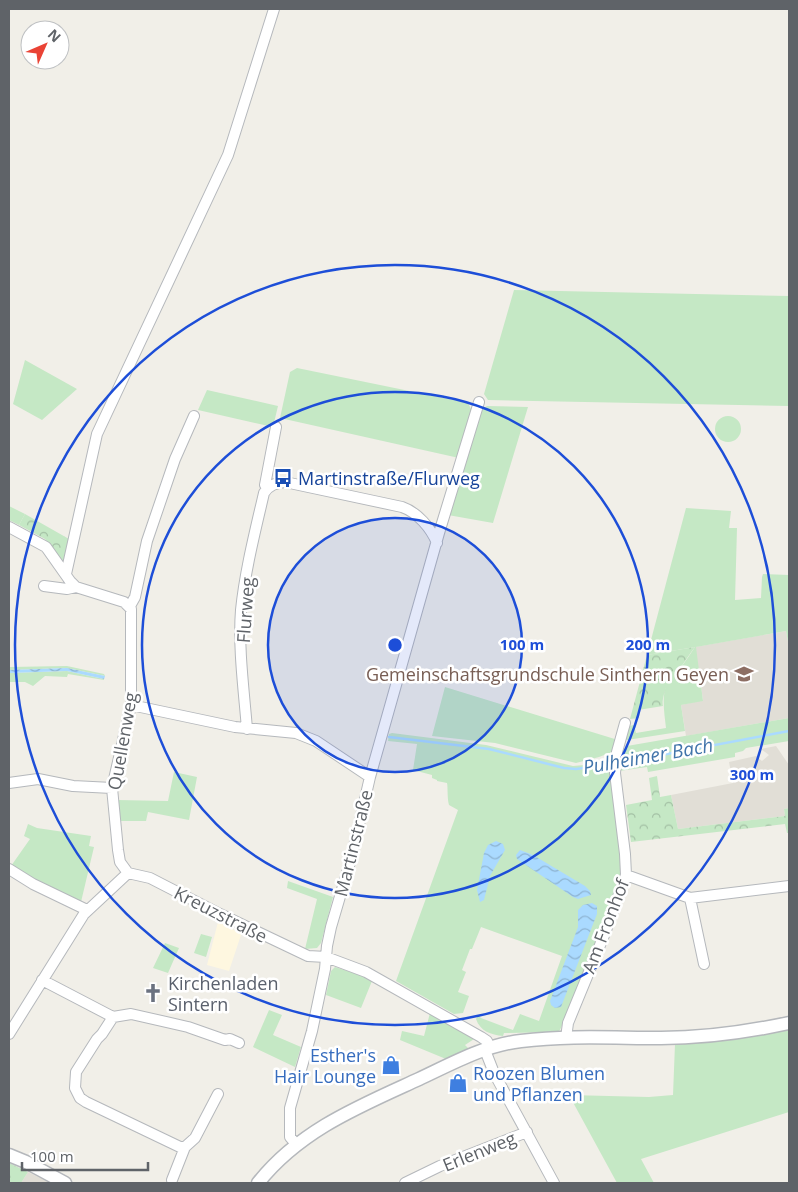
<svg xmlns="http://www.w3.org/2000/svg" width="798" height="1192" font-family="'Open Sans',sans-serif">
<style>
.commercial{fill:#fef7e0}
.education{fill:#e1ded6}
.green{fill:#c5e8c5}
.forest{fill:url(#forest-crowns)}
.water{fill:url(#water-waves)}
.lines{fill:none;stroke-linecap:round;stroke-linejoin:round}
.stream{stroke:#aadaff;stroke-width:2.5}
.minor-casing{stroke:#b5b8bc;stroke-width:12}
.tertiary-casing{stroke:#b5b8bc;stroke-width:15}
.minor{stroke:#fff;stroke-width:10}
.tertiary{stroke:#fff;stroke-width:12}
.ring{fill:none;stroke:#1d4ed8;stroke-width:2.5}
.labels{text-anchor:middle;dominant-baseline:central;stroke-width:5;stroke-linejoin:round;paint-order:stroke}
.transit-label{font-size:18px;fill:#164399;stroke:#fff;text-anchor:start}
.street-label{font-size:18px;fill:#5f6368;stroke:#fff}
.education-label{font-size:18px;fill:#785e54;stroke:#fff;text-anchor:end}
.worship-label{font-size:18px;fill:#5b616d;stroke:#fff;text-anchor:start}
.shop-label{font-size:18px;fill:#366cbe;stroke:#fff;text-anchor:end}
.water-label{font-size:19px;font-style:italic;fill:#4174aa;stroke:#fff}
.centre{fill:#1d4ed8;stroke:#fff;stroke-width:2.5}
.ring-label{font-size:15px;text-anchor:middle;font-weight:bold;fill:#1d4ed8;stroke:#fff;stroke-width:5;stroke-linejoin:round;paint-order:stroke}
</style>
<defs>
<pattern id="forest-crowns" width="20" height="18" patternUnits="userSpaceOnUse" patternTransform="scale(1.25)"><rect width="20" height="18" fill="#c5e8c5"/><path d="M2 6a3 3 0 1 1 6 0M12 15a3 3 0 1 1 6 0" fill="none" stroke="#a3c0a4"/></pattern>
<pattern id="water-waves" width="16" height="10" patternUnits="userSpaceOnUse" patternTransform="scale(1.25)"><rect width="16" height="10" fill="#aadaff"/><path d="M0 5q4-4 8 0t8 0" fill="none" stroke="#8eb4d2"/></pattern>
</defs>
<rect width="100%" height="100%" fill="#f1efe8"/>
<path class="commercial" d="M218,922L240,933L241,935L229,971L207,965Z"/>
<path class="education" d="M786,631L789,647V718L686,736L681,705L703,700L695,647Z
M776,746L789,765V808L784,809L785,816L678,829L671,795L733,783L729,762L756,756L762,761L769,755L761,749Z
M28,1172L50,1183H21Z"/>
<path class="green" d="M514,290L789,296V406L488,400L484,394Z
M25,360L77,389L42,420L13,404Z
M297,368L468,403L472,411L459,458L280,418L290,372Z
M207,390L278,406L273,427L198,410Z
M487,406L528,407L493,523L448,515L479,412Z
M715 429a13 13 0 1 1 26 0a13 13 0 1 1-26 0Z
M9,506L25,514L19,525L9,520Z
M686,508L731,511L729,528H737L735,600L761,598L762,577L763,574L789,575V647L786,631L696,647L703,701L681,705L685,731L627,740L625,739L629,726L634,725L636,733L666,728C664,710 660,690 672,674C675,671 679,670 681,667C686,661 690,654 695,647L647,655Z
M67,666L104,674L105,676L67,668L9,670V667Z
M67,671L104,679V680L68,674L67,677L45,676L33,686L25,682H9V673Z
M445,687L618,740L615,751L599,757L576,763L495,743L432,736Z
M789,718V741L746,748L743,751L735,753V757L648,772L647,767L619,771L621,753L627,746Z
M392,733L486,745L573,766L585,765L614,756L622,867L610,911L560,1030L557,1032L504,1033L503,1036C491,1035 480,1031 476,1019L478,1015L481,1018L513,1030L520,1014L539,1021L562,956L481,927L472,949H470L462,970L466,972L458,992L469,996L463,1013L454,1014L396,981L458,810L449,805C447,798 448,787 447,783L437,781V780L432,778V775L413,770L417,744L388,741L389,734Z
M174,772L197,777L189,820L148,812L146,821H119L117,800L168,801Z
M28,824L37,828L91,836L89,846L94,847L81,902L35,881L11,866L30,839L24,836Z
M288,881L333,897L321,943L317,948L305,949L317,899L287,888Z
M201,934L212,937L206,957L194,953Z
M165,943L179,948L168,973L153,968Z
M335,967L363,976L372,981L361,1008L326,995L331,971Z
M269,1010L282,1015L273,1035L301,1047L295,1067L253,1047Z
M430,1013L474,1039L465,1045L469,1049L446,1059L400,1040L402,1031L424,1036Z
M789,1027V1112L641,1159L654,1183H617L569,1095L649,1097L673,1095L675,1044Z"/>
<path class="forest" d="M25,514L69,539L64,560H61L45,539L19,525Z
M695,647C690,653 686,660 681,667C679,671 674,671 672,675C668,680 661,700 663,706L638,710L639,718L630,719L647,655Z
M657,776L660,797L671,795L678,829L785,816L784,809L789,808V833H787L785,824L631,842L626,805L652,800L649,778Z
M9,1163L28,1172L21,1183H9Z"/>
<path class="water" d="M67,668L105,676L104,679L67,671L9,673V670Z
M496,841L503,844L505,850L490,876L484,900L480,902L477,890L484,853L488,845Z
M520,850L533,855L585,886L590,891L591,895L578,899L573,897L517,859L516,855Z
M592,903L597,906V914L561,1007L555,1008L551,1005L550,1001L578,927V910L583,905Z"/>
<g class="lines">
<path class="stream" d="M389,737L489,749L564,768L576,769L613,764
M619,763L789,731"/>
<g class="minor-casing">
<path id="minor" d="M268,488L265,485L276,427
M9,527L46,547L70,581L76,587L124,602L131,609V705L112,788L118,850L120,862L128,873
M66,574L97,434L228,155L274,9
M44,586L67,589L76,587
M130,606L135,597L147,541L175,459L194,416
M131,705L235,727L296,733L316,741L370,777
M247,729C244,691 238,647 241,610C245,571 255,532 264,493C269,485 276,483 285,482L402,507C417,512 431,528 437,543
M9,783L38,779L73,786L112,788
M9,869L33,884L87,910
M128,873L150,878L220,914L308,956L326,957L366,972L481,1037L487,1041L490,1048
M626,875L690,898L789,886
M690,898L704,964
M42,980L113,1017L131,1014L188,1027L225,1040L230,1039L239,1043
M113,1017L102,1034L97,1039L76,1072L75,1088L80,1098L86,1102L180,1147H185
M9,1034L84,914L128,873
M566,1038L568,1023L605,933L626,875L625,854L615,773L617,752L625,723
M485,1050L494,1073L554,1183
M296,1144L290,1137V1108L312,1031L325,969L327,946L331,927L351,859L370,777L439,533L479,402
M172,1180L185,1147L195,1138L218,1094
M405,1183L440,1166L527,1132"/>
</g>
<g class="tertiary-casing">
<path id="tertiary" d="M9,1155L26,1162L65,1183
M258,1183C300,1130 360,1106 419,1079C451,1064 485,1045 521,1041C568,1035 615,1038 661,1038C705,1038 747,1032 789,1023"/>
</g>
<use href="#minor" class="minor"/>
<use href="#tertiary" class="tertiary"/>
</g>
<circle cx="395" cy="645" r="127" fill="#1d4ed8" fill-opacity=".12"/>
<g class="ring">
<circle cx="395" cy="645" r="127"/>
<circle cx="395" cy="645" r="253"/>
<circle cx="395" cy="645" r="380"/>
</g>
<defs>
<g id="bus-bare" transform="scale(1.5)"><path d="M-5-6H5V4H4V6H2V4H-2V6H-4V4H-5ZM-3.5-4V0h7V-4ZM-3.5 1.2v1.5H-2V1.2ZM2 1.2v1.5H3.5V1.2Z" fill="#1a4fb4" stroke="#fff" stroke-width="2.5" paint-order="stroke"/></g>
<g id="school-bare" transform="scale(1.5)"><path d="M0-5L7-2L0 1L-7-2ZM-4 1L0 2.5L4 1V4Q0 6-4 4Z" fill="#8d6e63" stroke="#fff" stroke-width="2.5" paint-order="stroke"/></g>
<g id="church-bare" transform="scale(1.5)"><path d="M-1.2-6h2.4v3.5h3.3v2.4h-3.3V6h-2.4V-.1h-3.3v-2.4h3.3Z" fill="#6b7280" stroke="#fff" stroke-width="2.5" paint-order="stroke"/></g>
<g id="shop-bare" transform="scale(1.5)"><path d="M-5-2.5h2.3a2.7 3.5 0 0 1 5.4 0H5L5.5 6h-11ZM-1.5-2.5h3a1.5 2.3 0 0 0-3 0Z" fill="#3f7fe0" stroke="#fff" stroke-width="2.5" paint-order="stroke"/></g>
</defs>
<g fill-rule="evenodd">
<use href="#bus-bare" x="283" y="478"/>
<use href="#school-bare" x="744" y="674"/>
<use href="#church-bare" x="153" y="993"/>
<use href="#shop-bare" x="391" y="1065"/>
<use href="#shop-bare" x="458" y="1083"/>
</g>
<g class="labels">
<g class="transit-label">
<text x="298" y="478">Martinstraße/Flurweg</text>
</g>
<g class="street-label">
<text transform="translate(245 610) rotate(-86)">Flurweg</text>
<text transform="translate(122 741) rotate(-80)">Quellenweg</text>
<text transform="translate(353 843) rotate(-76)">Martinstraße</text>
<text transform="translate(221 914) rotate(27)">Kreuzstraße</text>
<text transform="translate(605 926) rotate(-69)">Am Fronhof</text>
<text transform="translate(479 1151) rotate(-22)">Erlenweg</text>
</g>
<g class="education-label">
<text x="729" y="674">Gemeinschaftsgrundschule Sinthern Geyen</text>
</g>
<g class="worship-label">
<text x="168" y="983">Kirchenladen<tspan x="168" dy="21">Sintern</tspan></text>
</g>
<g class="shop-label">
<text x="376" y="1055">Esther's<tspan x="376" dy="21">Hair Lounge</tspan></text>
<text x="473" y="1073" text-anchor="start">Roozen Blumen<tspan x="473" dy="21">und Pflanzen</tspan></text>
</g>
<g class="water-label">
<text transform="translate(648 756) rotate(-10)">Pulheimer Bach</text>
</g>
</g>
<circle cx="395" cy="645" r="8" class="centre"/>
<g class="ring-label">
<text x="522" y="650">100 m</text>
<text x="648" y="650">200 m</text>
<text x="752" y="780">300 m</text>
</g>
<rect width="798" height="1192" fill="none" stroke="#5f6368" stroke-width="20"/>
<g transform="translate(45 45) rotate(45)"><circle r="24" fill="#ffffff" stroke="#bfc1c3"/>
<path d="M0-4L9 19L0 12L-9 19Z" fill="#ea4335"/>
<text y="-8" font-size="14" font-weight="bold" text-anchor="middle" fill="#5f6368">N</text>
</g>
<path d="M22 1162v8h126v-8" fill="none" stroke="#5f6368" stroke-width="2.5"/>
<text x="30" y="1162" font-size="15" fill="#5f6368" stroke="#ffffff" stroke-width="4" paint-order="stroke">100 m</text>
</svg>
